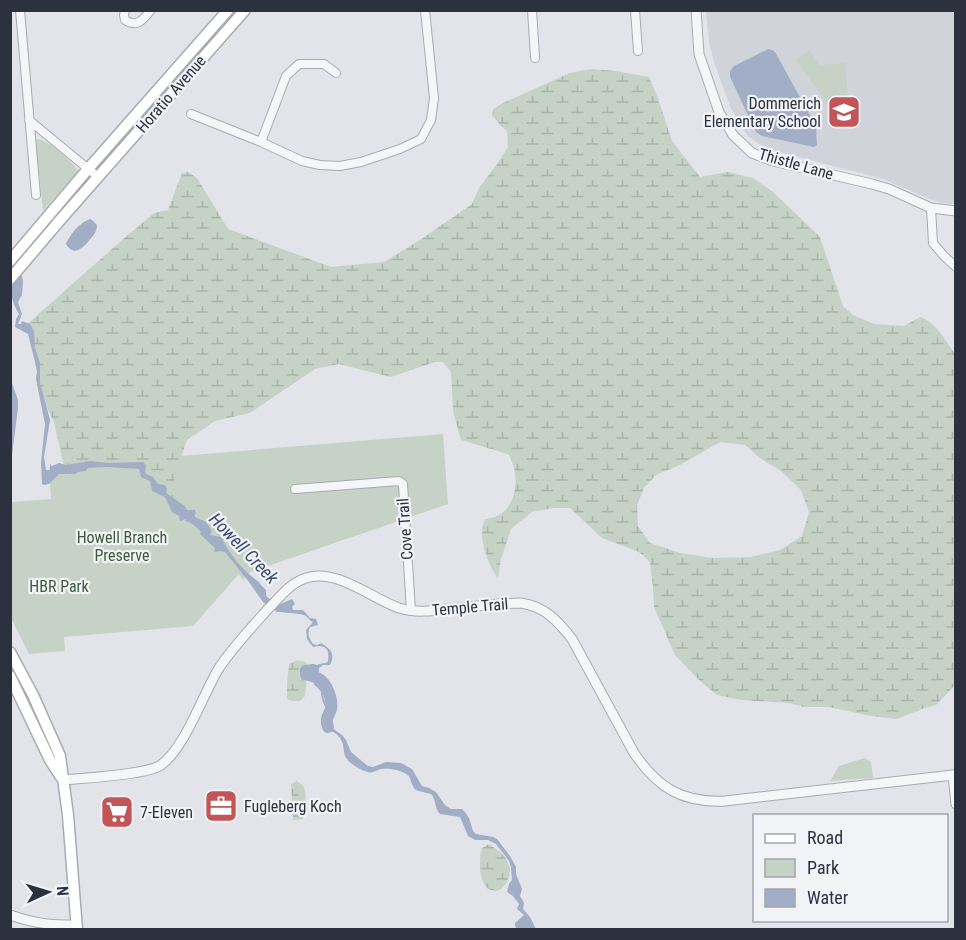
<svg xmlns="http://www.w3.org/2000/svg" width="966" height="940" font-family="'Roboto Condensed',sans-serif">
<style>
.built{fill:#d1d3db}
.green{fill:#c6d2c5}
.wetland{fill:url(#wetland-marsh);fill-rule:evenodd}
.water{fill:#a2aec5}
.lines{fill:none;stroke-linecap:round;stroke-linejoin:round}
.stream{stroke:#a2aec5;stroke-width:2}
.river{stroke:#a2aec5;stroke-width:12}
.minor-casing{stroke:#a8abb3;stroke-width:10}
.tertiary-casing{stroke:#a8abb3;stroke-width:11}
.secondary-casing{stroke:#a8abb3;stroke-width:13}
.minor{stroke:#f5f6f8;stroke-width:8}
.tertiary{stroke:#f5f6f8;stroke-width:9}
.secondary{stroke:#fff;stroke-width:10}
.labels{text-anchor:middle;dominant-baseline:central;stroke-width:4.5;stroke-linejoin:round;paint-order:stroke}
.street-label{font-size:16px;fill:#2c3140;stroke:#f2f3f7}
.poi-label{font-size:16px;fill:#2c3140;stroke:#f2f3f7;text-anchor:start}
.park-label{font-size:16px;fill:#3d5a3b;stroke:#f2f3f7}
.water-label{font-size:18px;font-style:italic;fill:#3a4b70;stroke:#f2f3f7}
</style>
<defs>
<pattern id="wetland-marsh" width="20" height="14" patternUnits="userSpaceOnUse" patternTransform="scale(1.5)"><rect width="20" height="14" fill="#c6d2c5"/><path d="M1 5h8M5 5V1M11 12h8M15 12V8" fill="none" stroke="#aab5aa"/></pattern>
</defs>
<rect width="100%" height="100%" fill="#e3e4e9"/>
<path class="built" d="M706,11H955V204L941,203L927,198L883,179L783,153L764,147L749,137L743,130L730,106L714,62L709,42Z"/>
<path class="green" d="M809,50L820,65L845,63L849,106L830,107L796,60Z
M37,139C49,140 71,160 78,171L43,211L36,144Z
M443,434L448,504L250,572L243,580L239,574L193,626L64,637L65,651L29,654L11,618V502L51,499L49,467Z
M865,758L871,762L873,778L830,781L839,766Z"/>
<path class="wetland" d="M592,69L615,71L649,77L658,98L672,141L700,177L728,172L753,178L772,191L820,237L843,306L853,315L874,324L904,326L920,317C936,322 946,341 955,354V685L936,705L922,709L897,719L871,716L829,707H804L789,703L741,700L717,695L700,681L675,655L654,607L653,587L650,562L639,552L602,538L570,508H554L532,512L511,529L501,559L498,578C488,566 476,532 485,519C509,517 518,495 515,473C515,467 511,461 509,455C493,449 477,445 461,440L453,411L451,372L443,362H435L391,377L339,364L315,369L250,413L215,421L187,440L175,475L173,500L152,484L140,466H64L54,422L43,399L32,338L24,327L122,240L154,213L168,210L182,173L188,172L197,178L228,229L331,267L384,262L420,240L472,204L479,188L497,164L508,147L507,131L501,126L492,115L493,109L503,103L570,73ZM720,442L745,445L760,458L782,472L801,490L809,512L802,536L780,550L751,557L713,558L680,553L650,543L638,526L637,505L644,488L656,475L680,465Z
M297,660L305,662L308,665L303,668L301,675L307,679L305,696L300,701H292L287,699V683L289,664Z
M297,781C300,784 303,785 304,788C307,794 305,813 303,819L293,820L291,784Z
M489,844C494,848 500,851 504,856C506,858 509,865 510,868C511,876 505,890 496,891C478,892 478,859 482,848Z"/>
<path class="water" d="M768,49L772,50L775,52L816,126L817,145L814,147L762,136L756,132L730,77V71L734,66Z
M91,219L97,225C97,233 92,237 87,243C79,251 73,255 66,244C70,234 81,221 91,219Z
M10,263L22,276L23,282L22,295L18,302L22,314L18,324H21L22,321L30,324L34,331L35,348L40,363V382L50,420L44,457L46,470H50V464L52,466L59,463L66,465L90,461L108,463L143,462L146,465L145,472L146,474L153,477L158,484L165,485L167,489L166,493L185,506L187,510H195L196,513L195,514V517L206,522L212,531L210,535L221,537C230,555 243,571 259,582L260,584L266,590V595L267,597L278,605L292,599L295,604L292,607L293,610H303L310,618L316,619L318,625L310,627C307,634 309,638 313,644L317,645L321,643C330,649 336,653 330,665H323L314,672L307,673V674L311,675L308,679L301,675L300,670L309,665L312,668L319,664L325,663L328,662C328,659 329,656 328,654C328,645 318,646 313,647L307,639L306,630L313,622C310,621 308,617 304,615C301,614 281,612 277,612L263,602L249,582L225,552L220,551L214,552L215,548L200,534L201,532C198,528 190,521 185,521L186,519L180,521L179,516L172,512L165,497L152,491L150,481L141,477L139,469L107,467L88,468L86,471L78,472L75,474H59L49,484L44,485L42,484L41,463L45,424L36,379L37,371L34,358L28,334L15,327L16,319L19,314C9,299 10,281 10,263Z
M11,380L18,400V408L11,463Z
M326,712L330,713L328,725L342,735L346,740L351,752L368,766L373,767L386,762L401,763L412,769L422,786L429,788L436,792L445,805L451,809H462L465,812L469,818L473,831L476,834L493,837L497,839L510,856L516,867V874L522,889L520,896L524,903L523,909L530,917L536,929H517L515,926V923L524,915L517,909L519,904L513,896L507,892L509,884L512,880L511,867L509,861L496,844L488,840H475L468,836L460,817L440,814C434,808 437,801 431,794C413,789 416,794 409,776C401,770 391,768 381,769C377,770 372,774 368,772C360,770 348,763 345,756C343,749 344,744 340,738C336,732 330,731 325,726L324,718Z"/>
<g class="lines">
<path class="stream" d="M309,676L315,681V684L322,691C321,701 328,706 327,713"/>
<path class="river" d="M313,670L306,671V674C310,676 315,676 319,679C327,683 333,701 331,709C328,717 325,719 328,727"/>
<g class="minor-casing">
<path id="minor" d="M20,10L36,195
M125,10L124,15L125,20C137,28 143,20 151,10
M532,10L535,58
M635,10L638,51
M191,114L261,142L302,161L320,165L340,166L361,162L400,149L421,139L431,120L434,98L425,10
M29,120L98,177
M261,142L286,76L299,64H324L336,73
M931,208L933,243L944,256L956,267
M295,489L399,481L403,484L411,611"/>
</g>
<g class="tertiary-casing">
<path id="tertiary" d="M696,10L699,54L719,112L733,135L752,153L773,161L872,184L889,189L931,208L956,211
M63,780C83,778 147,775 161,765C185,748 203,694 219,668C233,647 251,628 268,609C280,597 290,583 306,578C336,568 371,598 399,608C415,613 432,611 448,609C472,607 497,603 521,603C544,606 558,621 572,639L634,753C658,788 682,803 725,801L953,775L956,804
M10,915C37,924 49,925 77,925"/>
</g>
<g class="secondary-casing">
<path id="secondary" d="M10,261L88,169L228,10
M10,279L61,219L245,10
M10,652L33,695L60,756L68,815L77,930
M10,676L50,760L61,777"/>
</g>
<use href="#minor" class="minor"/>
<use href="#tertiary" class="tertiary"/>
<use href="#secondary" class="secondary"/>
</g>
<defs>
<g id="school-square" transform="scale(1.725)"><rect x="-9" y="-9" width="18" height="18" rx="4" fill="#c15557" stroke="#f2f3f7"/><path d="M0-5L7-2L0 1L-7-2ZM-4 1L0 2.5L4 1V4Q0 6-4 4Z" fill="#fff"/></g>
<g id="office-square" transform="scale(1.725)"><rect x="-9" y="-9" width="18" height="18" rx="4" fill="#c15557" stroke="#f2f3f7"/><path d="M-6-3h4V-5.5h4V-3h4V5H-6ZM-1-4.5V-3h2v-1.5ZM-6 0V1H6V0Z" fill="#fff"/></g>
<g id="supermarket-square" transform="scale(1.725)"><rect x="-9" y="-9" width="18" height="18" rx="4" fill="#c15557" stroke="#f2f3f7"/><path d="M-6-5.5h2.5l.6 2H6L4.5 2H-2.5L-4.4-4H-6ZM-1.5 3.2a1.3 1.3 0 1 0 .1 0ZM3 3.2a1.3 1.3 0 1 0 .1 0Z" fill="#fff"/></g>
</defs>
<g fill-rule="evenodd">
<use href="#school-square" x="844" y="112"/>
<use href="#office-square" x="221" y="806"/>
<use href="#supermarket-square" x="117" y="812"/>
</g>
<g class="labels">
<g class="street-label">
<text transform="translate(171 94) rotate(-49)">Horatio Avenue</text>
<text transform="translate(796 164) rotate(16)">Thistle Lane</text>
<text transform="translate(405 529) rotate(-94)">Cove Trail</text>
<text transform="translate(470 607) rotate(-5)">Temple Trail</text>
</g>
<g class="poi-label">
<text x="821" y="103" text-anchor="end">Dommerich<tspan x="821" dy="18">Elementary School</tspan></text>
<text x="244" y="806">Fugleberg Koch</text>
<text x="140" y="812">7-Eleven</text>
</g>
<g class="park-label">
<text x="122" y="537">Howell Branch<tspan x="122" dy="18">Preserve</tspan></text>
<text x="59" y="586">HBR Park</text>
</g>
<g class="water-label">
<text transform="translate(244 548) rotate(46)">Howell Creek</text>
</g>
</g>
<rect width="966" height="940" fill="none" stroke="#2c3140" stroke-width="24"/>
<rect x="753" y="814" width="195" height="108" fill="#f2f3f7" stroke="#a3a5ae" stroke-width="1.5"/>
<rect x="765" y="834" width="30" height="9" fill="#ffffff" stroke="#a3a5ae" stroke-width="1.5"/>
<text x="807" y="844" font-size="18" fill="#2c3140">Road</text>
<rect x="765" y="859" width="30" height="18" fill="#c6d2c5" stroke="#a3a5ae" stroke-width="1.5"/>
<text x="807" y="874" font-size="18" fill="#2c3140">Park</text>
<rect x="765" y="889" width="30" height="18" fill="#a2aec5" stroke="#a3a5ae" stroke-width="1.5"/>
<text x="807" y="904" font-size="18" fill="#2c3140">Water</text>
<g transform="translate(48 892) rotate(86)" stroke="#f2f3f7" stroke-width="4.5" paint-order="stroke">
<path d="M0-4.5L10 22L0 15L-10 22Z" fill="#2c3140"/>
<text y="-9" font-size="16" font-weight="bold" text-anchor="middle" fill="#2c3140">N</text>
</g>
</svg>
